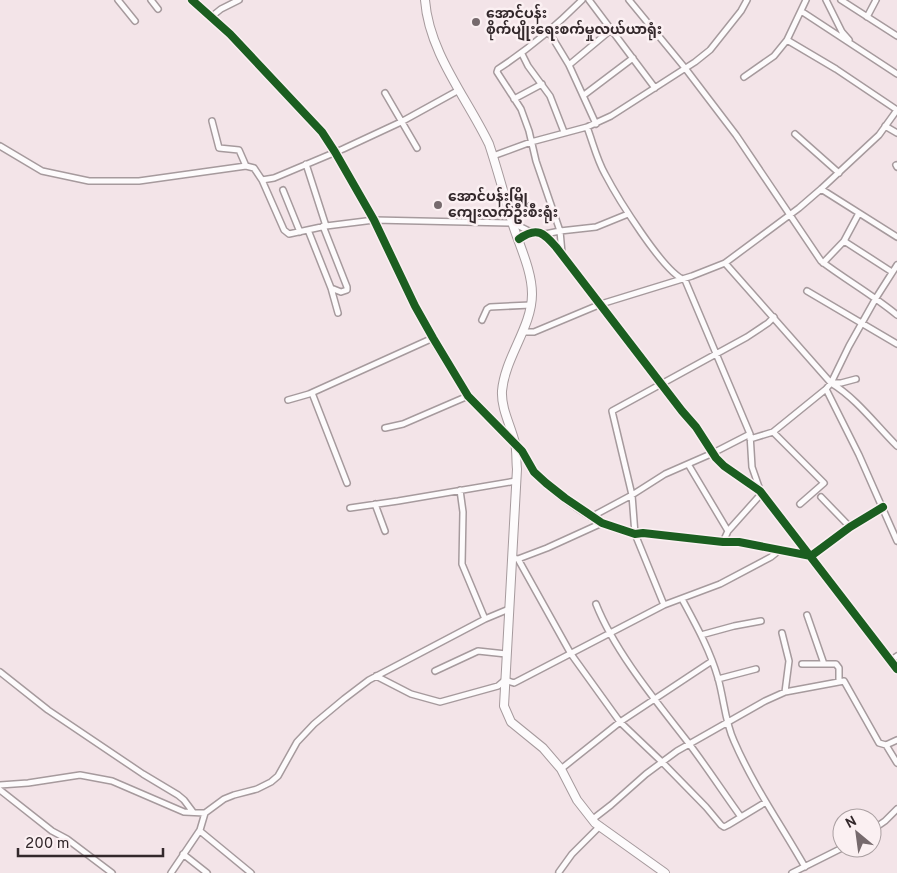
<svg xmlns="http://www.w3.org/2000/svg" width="897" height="873" font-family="Overpass,'Noto Sans Myanmar',sans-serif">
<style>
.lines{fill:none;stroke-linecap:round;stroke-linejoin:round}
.minor-casing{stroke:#a69a9d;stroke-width:8}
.tertiary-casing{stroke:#a69a9d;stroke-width:9}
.primary-casing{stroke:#a69a9d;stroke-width:10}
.minor{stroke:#fdfbfc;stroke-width:5}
.tertiary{stroke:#fdfbfc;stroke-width:6}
.primary{stroke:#fdfbfc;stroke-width:8}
.cycleway-casing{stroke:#fbf0f2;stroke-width:11}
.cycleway{stroke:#1b5e20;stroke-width:8}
.poi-dot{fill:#766a6d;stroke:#fbf0f2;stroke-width:2}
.labels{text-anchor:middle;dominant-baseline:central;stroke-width:5;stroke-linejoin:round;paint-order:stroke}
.poi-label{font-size:14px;font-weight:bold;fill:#33282b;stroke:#fbf0f2;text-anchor:start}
</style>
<rect width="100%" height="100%" fill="#f3e4e8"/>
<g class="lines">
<g class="minor-casing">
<path id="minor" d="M118,0L135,21
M151,0L158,9
M589,0L655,88
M629,0L685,68L736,135L821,261C846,280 873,295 897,315
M826,0L842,32L849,40
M841,0L897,36
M801,11L897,74
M211,17L221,9L239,0
M867,17L876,0
M549,32L569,65L596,124
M787,40L836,69L897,110
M522,54L528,66L550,96L564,132
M569,65L612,29
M744,77L774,56L787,40L806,0
M385,93L417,148
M584,95L633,58
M514,99L542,84
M212,121L219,148L239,150L246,166
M885,126L897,133
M587,127C593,143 597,160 605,174C616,195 664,274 685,280L750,434L752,467L760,490
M795,134L839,173
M0,146L42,171L89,181H139L246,166L254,168L262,180L274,178L343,149L401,122L459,90
M493,156L531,142L587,127L611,116L695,62L710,50L741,11L747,0
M306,164L326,226
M896,165L897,167
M262,180L284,230L289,234L326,226L374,220L513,223L531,232
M821,189L897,237
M283,190L300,232
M859,213L844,241L892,272
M323,226L347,287V290L341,292L331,288
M308,230L331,288L338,313
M545,234L560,231L596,227L628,214
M519,239C537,226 544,233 556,247L682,411L696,427L716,458L724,466L760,491L897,669
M562,253L560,231L536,161L529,131L521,109L497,72L498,69C529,49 556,26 582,0
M725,263L831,383C856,398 876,425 897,446
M823,263L845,240
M807,291L897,344
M482,320L487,309L490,307L531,305
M523,332H534L601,304L692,276L725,263L799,208L821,189L879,135L897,110
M831,383H841L856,379
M826,389L859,455L897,541
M312,393L347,483
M288,400L309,394L433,338
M385,428L403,424L468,396
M773,432L824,483L800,504
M750,439L773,432L826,389L831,383L849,346L876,298L897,265
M516,446C525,454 528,465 537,474C558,497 610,537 643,533L723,542H739L811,556L850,527L883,507
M688,464L728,531
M460,490L463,512L462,564L485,619
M821,497L850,527
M375,504L385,531
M350,508L398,501L516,481
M591,517L632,495L665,474L713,453L750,434
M723,542L728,531L762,493
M512,558L518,559L571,654L620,722L662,762L706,807L721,825L724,827L728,825L766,802
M518,559L547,548L602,523
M682,599C696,625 710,650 718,678C724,699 725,722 734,741C753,785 781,825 805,867
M596,604C615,652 656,701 687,741C706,766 723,792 741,817
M664,605L635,534L632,495L612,411L747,337L768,323L774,317
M807,615L824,664
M782,633L789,661L785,692
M701,635L734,626L761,621
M891,660L897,656
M802,664H836L839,668V682
M435,671L478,651L506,654
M0,672L48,710L143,774L178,795L184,800L193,812
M376,676L411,694L440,702L498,686L505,680L514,683L664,605L720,584L771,557L781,549
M718,679L756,669
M886,745L897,763
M561,769L620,722L712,661
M0,785L28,783L80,775L112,781L184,812L205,813
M0,790L52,831L67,839L112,873
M593,819L611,805L646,774L677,751L765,701L785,692L844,681L879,743L886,745L897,740
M872,830L885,821L897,809
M200,831L251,873
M183,854L207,873
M559,872L572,854L600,826
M171,873L200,830L205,813L224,799L234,795L257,789L271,782L278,776L297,742L314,724L344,699L369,680L485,619L509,609
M792,873L842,848"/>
</g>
<g class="tertiary-casing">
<path id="tertiary" d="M192,0L230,34L322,132L335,152L374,220L415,306L437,346L468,396L515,444"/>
</g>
<g class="primary-casing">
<path id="primary" d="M425,0C429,53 467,98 489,144C498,171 505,198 513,225C520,247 532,271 532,294C532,327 505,357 502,391C501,409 511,426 515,443C517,451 516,461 517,469L504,706L511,722L543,748L561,769L577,800L595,823L665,873"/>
</g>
<use href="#minor" class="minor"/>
<use href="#tertiary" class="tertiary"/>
<use href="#primary" class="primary"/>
<g class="cycleway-casing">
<path id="cycleway" d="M192,0L230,34L322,132L335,152L374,220L415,306L433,338L468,396L522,451L534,472L546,483L565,498L602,523L635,534L643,533L723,542H739L811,556L850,527L883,507
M519,239C537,226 544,233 556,247L682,411L696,427L716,458L724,466L760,491L897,669"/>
</g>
<use href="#cycleway" class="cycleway"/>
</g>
<g class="poi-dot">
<circle cx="476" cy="22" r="5"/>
<circle cx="438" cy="205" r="5"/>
</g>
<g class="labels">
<g class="poi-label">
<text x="486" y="14">အောင်ပန်း<tspan x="486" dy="16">စိုက်ပျိုးရေးစက်မှုလယ်ယာရုံး</tspan></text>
<text x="448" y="197">အောင်ပန်းမြို့<tspan x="448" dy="16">ကျေးလက်ဦးစီးရုံး</tspan></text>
</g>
</g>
<g transform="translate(857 833) rotate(331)"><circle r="24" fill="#fbf0f2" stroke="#aba0a2"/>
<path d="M0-4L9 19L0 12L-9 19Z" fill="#766a6d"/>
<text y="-8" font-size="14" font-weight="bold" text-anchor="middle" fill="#33282b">N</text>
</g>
<path d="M18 848v8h145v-8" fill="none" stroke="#33282b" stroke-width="2.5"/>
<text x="25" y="848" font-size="15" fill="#33282b" stroke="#fbf0f2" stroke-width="4" paint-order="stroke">200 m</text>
</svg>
